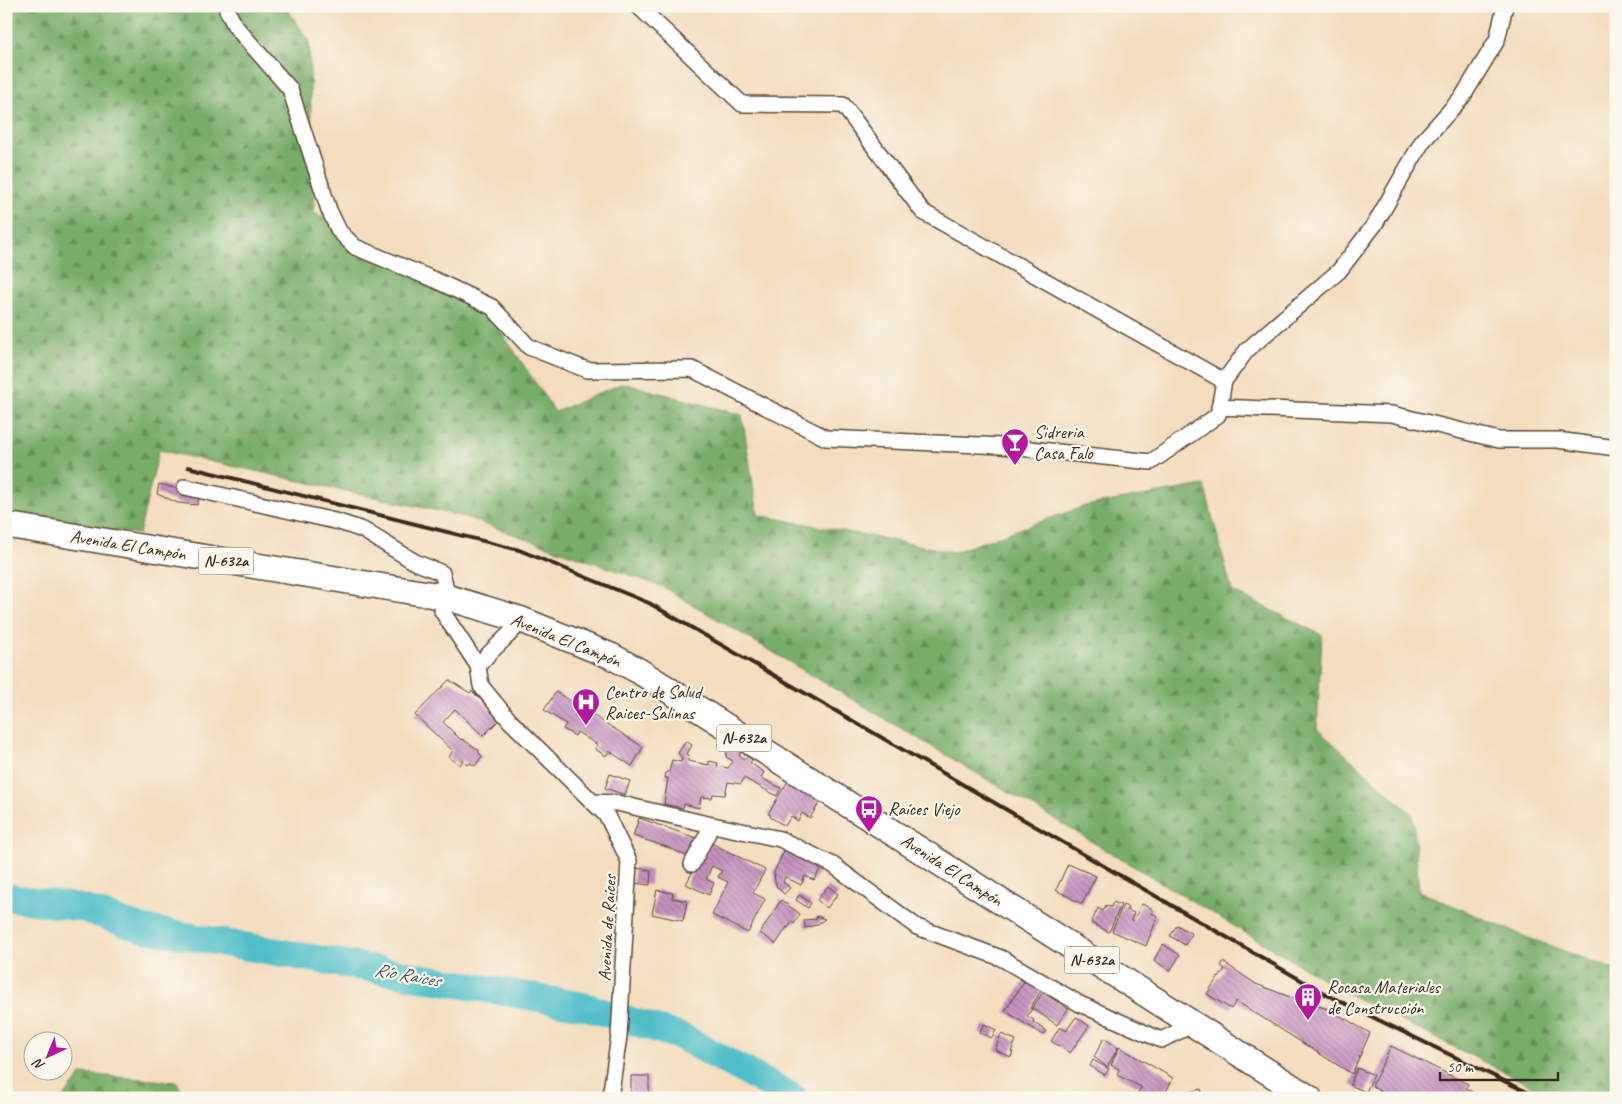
<svg xmlns="http://www.w3.org/2000/svg" width="1622" height="1104" font-family="Caveat,sans-serif">
<style>
.forest{fill:url(#forest-firs);stroke:#5a6c44}
.lines{fill:none;stroke-linecap:round;stroke-linejoin:round}
.river{stroke:#50bec9;stroke-width:28}
.building{fill:url(#building-back-hatch)}
.street-casing{stroke:#574536;stroke-width:18}
.primary-casing{stroke:#574536;stroke-width:28}
.street{stroke:#fff;stroke-width:15}
.primary{stroke:#fff;stroke-width:25}
.rail{stroke:#3b2a1e;stroke-width:4}
.labels{text-anchor:middle;dominant-baseline:central;stroke-width:4.5;stroke-linejoin:round;paint-order:stroke}
.shield{fill:#fbf7ec;stroke:#75685c;stroke-width:1}
.shield-label{font-size:16px;font-weight:bold;fill:#3b2a1e}
.poi-label{font-size:18px;fill:#3b2a1e;stroke:#fbf7ec;text-anchor:start}
.street-label{font-size:18px;fill:#3b2a1e;stroke:#fbf7ec}
.water-label{font-size:19px;font-style:italic;fill:#425e5a;stroke:#fbf7ec}
</style>
<defs>
<pattern id="forest-firs" width="22" height="20" patternUnits="userSpaceOnUse" patternTransform="scale(1.25)"><rect width="22" height="20" fill="#78ad69"/><path d="M5 1l3.5 6h-7zM16 11l3.5 6h-7z" fill="#648d56"/></pattern>
<pattern id="building-back-hatch" width="6" height="6" patternUnits="userSpaceOnUse" patternTransform="scale(1.25)"><rect width="6" height="6" fill="#c691c0"/><path d="M-1 5l2 2M0 0l6 6M5-1l2 2" fill="none" stroke="#a2779b"/></pattern>
</defs>
<rect width="100%" height="100%" fill="#fbf7ec"/>
<filter id="ink" filterUnits="userSpaceOnUse"><feTurbulence type="fractalNoise" baseFrequency=".02" numOctaves="2"/><feDisplacementMap in="SourceGraphic" scale="10" xChannelSelector="R" yChannelSelector="G"/><feConvolveMatrix kernelMatrix="1 2 1 2 8 2 1 2 1" color-interpolation-filters="sRGB"/></filter>
<filter id="wash" filterUnits="userSpaceOnUse"><feTurbulence type="fractalNoise" baseFrequency=".0096" numOctaves="4" result="noise"/><feDisplacementMap in="SourceGraphic" scale="20" xChannelSelector="R" yChannelSelector="G"/><feGaussianBlur stdDeviation="1.12" result="paint"/><feColorMatrix in="noise" values="0 0 0 0 0 0 0 0 0 0 0 0 0 0 0 0 0 1.4 0 .05"/><feComposite in="paint" operator="in"/></filter>
<g filter="url(#wash)">
<rect width="100%" height="100%" fill="#f3ddbe"/>
<path class="forest" d="M6,6H285L309,41L314,213L486,309L555,412L623,383L742,415L758,515L954,552L1085,506L1204,485L1232,591L1322,635L1317,729L1413,815L1419,891L1526,937L1616,970V1088L1613,1098H1556L1352,996L663,587L465,517L159,450L139,534L6,516Z
M82,1074L177,1082L184,1098H63Z"/>
<g class="lines">
<path class="river" d="M6,897L82,908L140,928L584,1006L682,1037L794,1098"/>
</g>
<g id="blocks">
<path class="building" d="M159,484L200,494L197,505L178,503L157,494Z
M449,680L470,693L472,691L500,719L483,736L455,709L443,722L461,740L462,739L479,750L478,752L482,756L475,766L470,763L468,765L463,760L460,765L449,757L453,751L415,715Z
M556,692L643,747L632,766L609,751L606,756L595,749L598,745L577,732L575,736L563,729L566,724L544,710Z
M686,741L692,745L687,754L689,755L688,761L709,765V761L718,763L717,766L728,768L733,761L726,757L728,743L741,751L739,756L745,759L748,755L753,758L750,763L764,772L761,778L781,788L777,796L744,778L741,784L728,782L725,795L713,794L712,798L701,797L699,808L684,804L683,808L664,804L668,778H665L666,772H669L672,760L681,762L682,758L678,753Z
M610,774L630,781L625,795L605,788Z
M788,781L820,802L810,818L802,813L798,821L791,816L785,826L770,817L771,815L768,814Z
M639,818L699,839L689,857L667,847L633,836Z
M709,842L765,870L753,893L765,899L748,933L712,915L728,882L718,877L722,871L712,866L706,879L714,883L709,895L686,884Z
M786,847L822,866L814,880L805,876L801,885L785,877L783,882L790,888L784,894L777,887L775,881L774,872Z
M1068,864L1096,876L1082,904L1056,890Z
M634,868L651,870L650,885L633,883Z
M828,886L838,894L827,908L817,900Z
M657,890L673,893L672,898L687,901L683,921L652,914Z
M799,895L811,903L808,908L796,900Z
M781,900L800,914L794,924L792,922L788,928L787,927L776,944L760,933Z
M1113,902L1121,905L1109,932L1091,923L1098,908L1103,911L1106,905L1111,907Z
M1142,904L1153,909L1151,913L1158,916L1146,946L1112,931L1123,905L1128,907L1127,910L1134,913L1131,920L1133,921Z
M816,916L825,919L816,925L805,928L804,920L817,919Z
M1177,925L1192,934L1185,945L1170,936Z
M1163,944L1180,955L1170,971L1154,960Z
M1223,962L1256,984L1295,999L1328,1009L1370,1033L1352,1074L1236,1001L1231,1009L1207,994L1218,977L1219,978L1225,969L1221,966Z
M1025,980L1041,991L1030,1008L1032,1009L1027,1016L1034,1020L1033,1022L1046,1031L1043,1035L1005,1011Z
M1043,992L1068,1009L1057,1025L1032,1008Z
M1076,1017L1089,1026L1070,1053L1051,1041L1060,1027L1066,1031Z
M984,1024L996,1030L992,1038L979,1033Z
M1001,1034L1016,1040L1011,1052H1013L1011,1057L995,1050Z
M1104,1038L1118,1048L1107,1067L1094,1057Z
M1391,1046L1468,1084L1466,1088L1481,1098H1391L1372,1086Z
M1119,1047L1173,1078L1163,1098H1142L1137,1095L1141,1087L1117,1075L1119,1069L1111,1065Z
M1093,1060L1109,1069L1105,1075L1090,1066Z
M1357,1068L1374,1075L1366,1092L1350,1085Z
M631,1076H649V1095H631Z
M1201,1089L1204,1098H1178V1095Z"/>
</g>
</g>
<g filter="url(#ink)">
<use href="#blocks" fill-opacity="0" stroke="#574536" stroke-width="1"/>
<g class="lines">
<g class="street-casing">
<path id="street" d="M227,6V10L235,26L290,89L329,210L339,231L355,247L435,280L492,307L529,347L587,370L692,369L826,438L1002,446L1151,462L1218,415L1224,381L1247,350L1339,271L1375,224L1422,142L1463,96L1497,40L1505,6
M638,6L742,104L843,105L923,212L1224,381
M1219,407L1392,414L1499,440H1557L1616,448
M185,487L339,522L363,530L415,562L442,573C447,588 446,597 442,611L478,666L481,686L510,721L607,816L629,861L619,1036L610,1098
M478,666C491,649 509,637 522,620
M592,802L617,803L703,823L780,839L833,865L917,927L1001,958L1080,1004L1161,1040L1194,1024
M692,864L712,825"/>
</g>
<g class="primary-casing">
<path id="primary" d="M6,525L446,597L522,620L611,656L639,671L1309,1098"/>
</g>
<use href="#street" class="street"/>
<use href="#primary" class="primary"/>
<path class="rail" d="M188,467L519,550L649,603L1325,994L1539,1098"/>
</g>
</g>
<defs>
<g id="bar-pin" transform="scale(1.4375)"><path d="M0 17L-7.5 6A9.5 9.5 0 1 1 7.5 6Z" fill="#b5179e" stroke="#fbf7ec"/><path d="M-6-5H6L.8 .8V4.5H3.5V6h-7V4.5H-.8V.8Z" fill="#fff"/></g>
<g id="hospital-pin" transform="scale(1.4375)"><path d="M0 17L-7.5 6A9.5 9.5 0 1 1 7.5 6Z" fill="#b5179e" stroke="#fbf7ec"/><path d="M-5-5h3v3.5h4V-5h3V5h-3V1.5h-4V5h-3Z" fill="#fff"/></g>
<g id="bus-pin" transform="scale(1.4375)"><path d="M0 17L-7.5 6A9.5 9.5 0 1 1 7.5 6Z" fill="#b5179e" stroke="#fbf7ec"/><path d="M-5-6H5V4H4V6H2V4H-2V6H-4V4H-5ZM-3.5-4V0h7V-4ZM-3.5 1.2v1.5H-2V1.2ZM2 1.2v1.5H3.5V1.2Z" fill="#fff"/></g>
<g id="building-pin" transform="scale(1.4375)"><path d="M0 17L-7.5 6A9.5 9.5 0 1 1 7.5 6Z" fill="#b5179e" stroke="#fbf7ec"/><path d="M-4-6H4V6H1V3H-1V6H-4ZM-2.5-4.3h1.7v1.8h-1.7ZM.8-4.3h1.7v1.8H.8ZM-2.5-1h1.7V.8h-1.7ZM.8-1h1.7V.8H.8Z" fill="#fff"/></g>
</defs>
<g fill-rule="evenodd">
<use href="#bar-pin" x="1015" y="442"/>
<use href="#hospital-pin" x="586" y="702"/>
<use href="#bus-pin" x="869" y="809"/>
<use href="#building-pin" x="1308" y="997"/>
</g>
<g class="labels">
<g class="shield">
<rect x="198.5" y="547.5" width="55" height="27" rx="4"/>
<rect x="716.5" y="724.5" width="55" height="27" rx="4"/>
<rect x="1064.5" y="946.5" width="55" height="27" rx="4"/>
</g>
<g class="shield-label">
<text x="226" y="561">N-632a</text>
<text x="744" y="738">N-632a</text>
<text x="1092" y="960">N-632a</text>
</g>
<g class="poi-label">
<text x="1034" y="432">Sidreria<tspan x="1034" dy="21">Casa Falo</tspan></text>
<text x="605" y="692">Centro de Salud<tspan x="605" dy="21">Raices-Salinas</tspan></text>
<text x="888" y="809">Raíces Viejo</text>
<text x="1327" y="987">Rocasa Materiales<tspan x="1327" dy="21">de Construcción</tspan></text>
</g>
<g class="street-label">
<text transform="translate(128 545) rotate(9)">Avenida El Campón</text>
<text transform="translate(566 640) rotate(22)">Avenida El Campón</text>
<text transform="translate(952 870) rotate(33)">Avenida El Campón</text>
<text transform="translate(607 928) rotate(-87)">Avenida de Raíces</text>
</g>
<g class="water-label">
<text transform="translate(407 975) rotate(10)">Río Raices</text>
</g>
</g>
<rect width="1622" height="1104" fill="none" stroke="#fbf7ec" stroke-width="25"/>
<g transform="translate(48 1056) rotate(224)"><circle r="24" fill="#fbf7ec" stroke="#aea59a"/>
<path d="M0-4L9 19L0 12L-9 19Z" fill="#b5179e"/>
<text y="-8" font-size="14" font-weight="bold" text-anchor="middle" fill="#3b2a1e">N</text>
</g>
<path d="M1440 1072v8h118v-8" fill="none" stroke="#3b2a1e" stroke-width="2.5"/>
<text x="1447" y="1072" font-size="15" fill="#3b2a1e" stroke="#fbf7ec" stroke-width="4" paint-order="stroke">50 m</text>
</svg>
